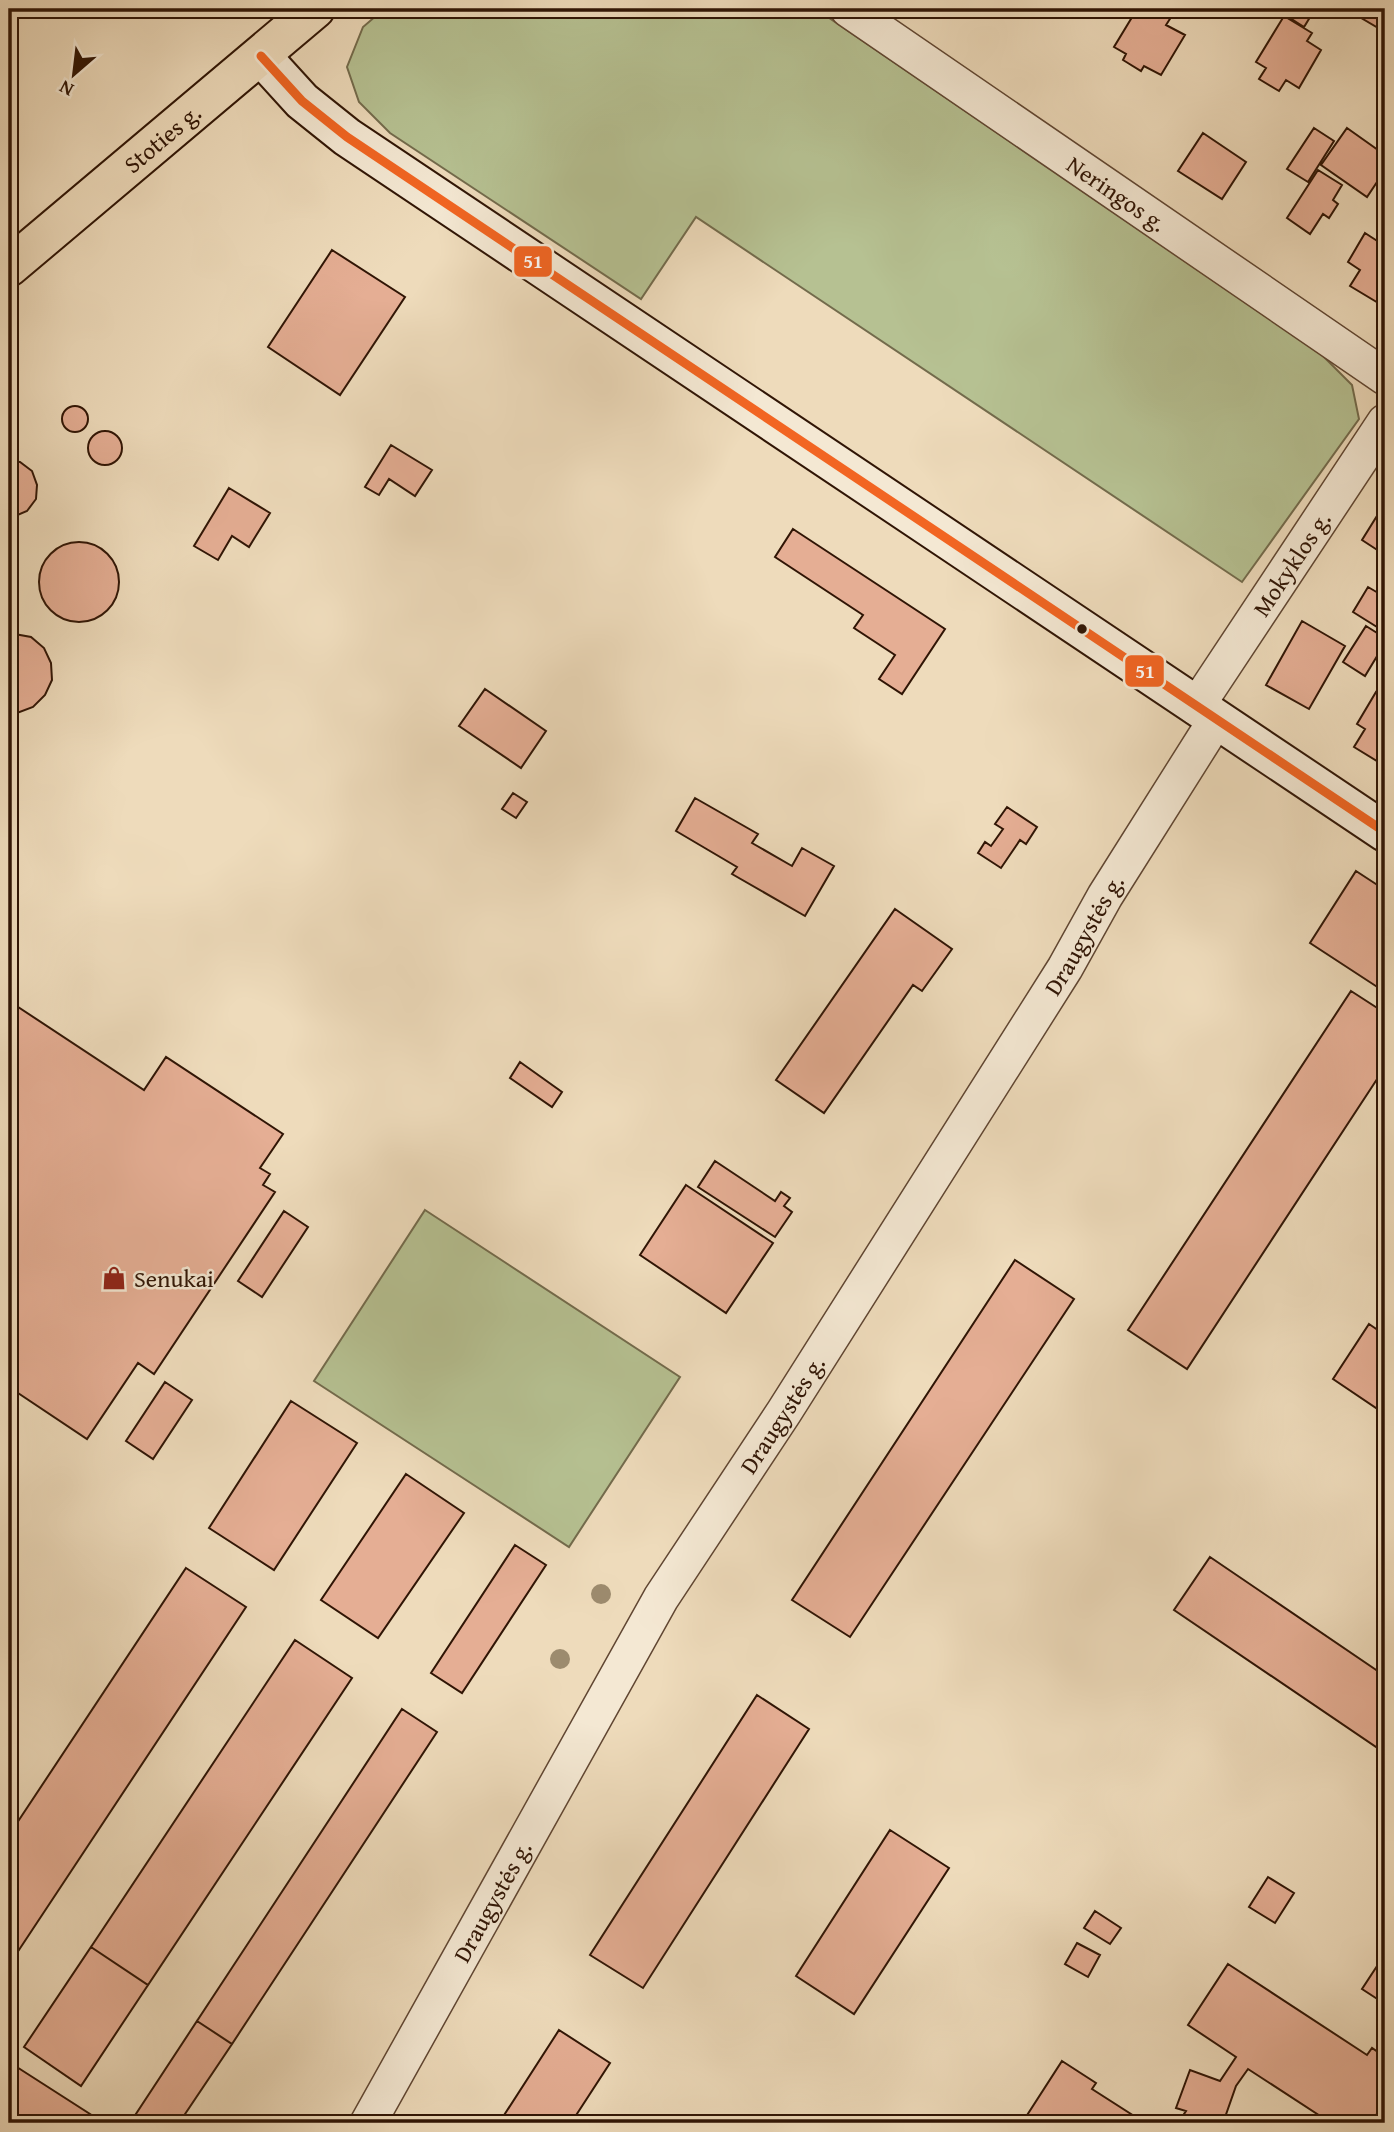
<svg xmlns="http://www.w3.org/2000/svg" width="1394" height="2132" font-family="'Gentium Book Plus',serif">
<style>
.green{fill:#b6c192;stroke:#736b4c;stroke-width:2}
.building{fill:#e5ae94;stroke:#301505;stroke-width:2}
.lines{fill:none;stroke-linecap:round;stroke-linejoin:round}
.street-casing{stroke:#604632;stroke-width:38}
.secondary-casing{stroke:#301505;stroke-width:42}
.primary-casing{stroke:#301505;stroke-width:42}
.street{stroke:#f4e8d3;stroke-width:35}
.secondary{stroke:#f4e8d3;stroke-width:38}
.primary{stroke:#eedbbb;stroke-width:38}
.bus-1-casing{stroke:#f4e8d3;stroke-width:14}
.bus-1{stroke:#f26522;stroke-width:9}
.tree{fill:#9c8b6e}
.bus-dot{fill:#301505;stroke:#f4e8d3;stroke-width:2.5}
.labels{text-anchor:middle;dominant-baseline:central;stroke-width:5;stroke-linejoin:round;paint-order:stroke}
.street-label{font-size:24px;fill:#301505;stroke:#f4e8d3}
.poi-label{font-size:24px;fill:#301505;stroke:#f4e8d3;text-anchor:start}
.line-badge{stroke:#f4e8d3;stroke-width:2.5}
.badge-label{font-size:19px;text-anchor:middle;font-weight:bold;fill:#fff}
</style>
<rect width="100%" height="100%" fill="#eedbbb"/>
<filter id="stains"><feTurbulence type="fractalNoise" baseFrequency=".00286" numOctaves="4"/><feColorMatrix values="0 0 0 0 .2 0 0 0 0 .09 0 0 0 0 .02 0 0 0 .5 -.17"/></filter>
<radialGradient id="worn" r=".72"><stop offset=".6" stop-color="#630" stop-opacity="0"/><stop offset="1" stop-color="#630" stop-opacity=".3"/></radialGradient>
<path class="green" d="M384,9H816L1321,354L1352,385L1359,419L1242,582L696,217L641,299L390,133L359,102L347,67L363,27Z
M425,1210L680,1377L569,1547L314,1381Z"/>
<path class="building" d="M1062,9H1078L1074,16Z
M1137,9H1164L1173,14L1166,25L1185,35L1161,75L1144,66L1141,71L1123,60L1126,54L1114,47Z
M1276,9H1315L1304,27Z
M1346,9H1385V32Z
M1284,16L1312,33L1307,41L1321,50L1299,88L1286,80L1279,91L1259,79L1266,68L1256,62Z
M1314,128L1334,141L1308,182L1287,169Z
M1347,128L1385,155V170L1367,197L1321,165Z
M1203,133L1246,162L1222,199L1178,171Z
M1318,170L1342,185L1333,200L1338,204L1329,218L1323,214L1310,234L1287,218Z
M1365,233L1385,246V307L1350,286L1360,270L1348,262Z
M332,250L405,297L340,395L268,347Z
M62 419a13 13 0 1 1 26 0a13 13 0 1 1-26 0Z
M88 448a17 17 0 1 1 34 0a17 17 0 1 1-34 0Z
M391,445L432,470L415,496L389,479L379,495L365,487Z
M9,461L20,462L32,471L37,485L36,499L27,511L13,517L9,516Z
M229,488L270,513L249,547L232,536L218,560L194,546Z
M1385,503V555L1362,540Z
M793,529L945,629L902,694L879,679L895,655L854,628L863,615L775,557Z
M39 582a40 40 0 1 1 80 0a40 40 0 1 1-80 0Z
M1368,587L1385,597V632L1353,612Z
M1302,621L1345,646L1309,709L1266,685Z
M1366,626L1385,638V643L1365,676L1343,662Z
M9,633L31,637L44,648L51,663L52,680L45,695L33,707L17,713L9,712Z
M485,689L546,731L521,768L459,726Z
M1376,692L1385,698V766L1354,747L1365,729L1357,724Z
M513,793L527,802L516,818L502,809Z
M695,798L758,834L752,843L792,866L802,848L834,866L805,916L732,874L737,867L676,831Z
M1007,807L1037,827L1026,844L1020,840L1001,868L978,853L985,842L991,846L1003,829L995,824Z
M1356,871L1385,890V992L1310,943Z
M895,909L952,949L922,991L913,985L824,1113L776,1080Z
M1351,991L1385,1013V1067L1187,1369L1128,1330Z
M9,1001L144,1090L166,1057L283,1134L260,1168L270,1174L263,1185L275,1192L154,1374L138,1363L87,1439L9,1387Z
M520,1062L562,1092L552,1107L510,1078Z
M715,1161L775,1201L781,1192L790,1198L784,1206L792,1212L775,1237L698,1187Z
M686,1185L773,1243L726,1313L640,1255Z
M284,1211L308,1227L262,1297L238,1281Z
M1015,1260L1074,1299L850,1637L792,1600Z
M1369,1324L1385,1335V1414L1333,1379Z
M165,1382L192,1400L153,1459L126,1441Z
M291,1401L357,1443L274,1570L209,1528Z
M406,1474L464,1513L378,1638L321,1600Z
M515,1545L546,1565L462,1693L431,1673Z
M1210,1557L1385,1676V1753L1174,1610Z
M186,1568L246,1607L9,1965V1835Z
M295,1640L352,1678L148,1985L91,1947Z
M757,1695L809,1729L643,1988L590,1955Z
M402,1709L437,1732L232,2044L197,2021Z
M890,1830L949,1868L854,2014L796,1976Z
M1268,1877L1294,1893L1275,1923L1249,1907Z
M1095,1911L1121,1928L1110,1944L1084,1928Z
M1077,1943L1100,1955L1088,1977L1065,1964Z
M91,1947L148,1985L81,2086L24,2047Z
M1381,1960L1385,1962V2004L1362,1989Z
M1228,1964L1367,2055L1372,2048L1385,2057V2101L1371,2123H1331L1248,2069L1236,2086L1223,2123H1178L1186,2111L1176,2108L1190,2070L1220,2081L1236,2057L1188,2025Z
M197,2021L232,2044L179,2123H130Z
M559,2030L610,2063L571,2123H499Z
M1062,2061L1096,2083L1092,2089L1145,2123H1022Z
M9,2062L104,2123H9Z"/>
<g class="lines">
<g class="street-casing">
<g id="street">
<path id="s1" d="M848,9L1385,377"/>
<path id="s2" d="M1196,707L1385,422"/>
<path id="s3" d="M368,2123L661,1598L784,1412L1065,968L1105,896L1216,720"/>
</g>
</g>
<g class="secondary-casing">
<path id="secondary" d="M261,56L302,101L347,137L1385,832"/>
</g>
<g class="primary-casing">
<g id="primary">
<path id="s4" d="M9,267L315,9"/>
</g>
</g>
<use href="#street" class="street"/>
<use href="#secondary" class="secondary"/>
<use href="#primary" class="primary"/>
<g class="bus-1-casing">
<path id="bus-1" d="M261,56L302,101L347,137L1385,832"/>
</g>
<use href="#bus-1" class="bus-1"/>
</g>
<g class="tree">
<circle cx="601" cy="1594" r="10"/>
<circle cx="560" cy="1659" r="10"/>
</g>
<defs>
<g id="shop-bare" transform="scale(1.89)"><path d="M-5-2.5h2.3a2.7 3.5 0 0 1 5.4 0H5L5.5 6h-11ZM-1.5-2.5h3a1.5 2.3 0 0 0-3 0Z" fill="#8f2418" stroke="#f4e8d3" stroke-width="2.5" paint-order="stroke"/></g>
</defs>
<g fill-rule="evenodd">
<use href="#shop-bare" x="114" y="1278"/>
</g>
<circle class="bus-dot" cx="1082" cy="629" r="6"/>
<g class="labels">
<g class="street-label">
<text stroke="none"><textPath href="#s4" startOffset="200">Stoties g.</textPath></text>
<text stroke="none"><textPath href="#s1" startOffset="326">Neringos g.</textPath></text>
<text stroke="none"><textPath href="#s2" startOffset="172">Mokyklos g.</textPath></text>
<text stroke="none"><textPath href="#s3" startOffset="1388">Draugystės g.</textPath></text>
<text stroke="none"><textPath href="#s3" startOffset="821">Draugystės g.</textPath></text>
<text stroke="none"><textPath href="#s3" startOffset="254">Draugystės g.</textPath></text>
</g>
<g class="poi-label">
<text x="134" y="1278">Senukai</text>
</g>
</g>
<g class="line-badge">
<rect x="513" y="245" width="40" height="33" rx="7" fill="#f26522"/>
<rect x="1124" y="654" width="41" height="34" rx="7" fill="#f26522"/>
</g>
<g class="badge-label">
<text x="533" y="268">51</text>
<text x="1145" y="678">51</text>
</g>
<rect width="1394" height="2132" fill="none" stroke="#eedbbb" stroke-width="35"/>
<rect x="10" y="10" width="1373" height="2111" fill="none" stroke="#301505" stroke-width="3.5"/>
<rect x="18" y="18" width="1359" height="2097" fill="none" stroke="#301505" stroke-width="2"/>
<g transform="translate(74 74) rotate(208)" stroke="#f4e8d3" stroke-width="5" paint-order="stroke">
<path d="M0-5L12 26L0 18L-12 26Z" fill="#301505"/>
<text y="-10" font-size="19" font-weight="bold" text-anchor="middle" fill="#301505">N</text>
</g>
<rect width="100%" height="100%" filter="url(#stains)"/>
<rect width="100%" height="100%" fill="url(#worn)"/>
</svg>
